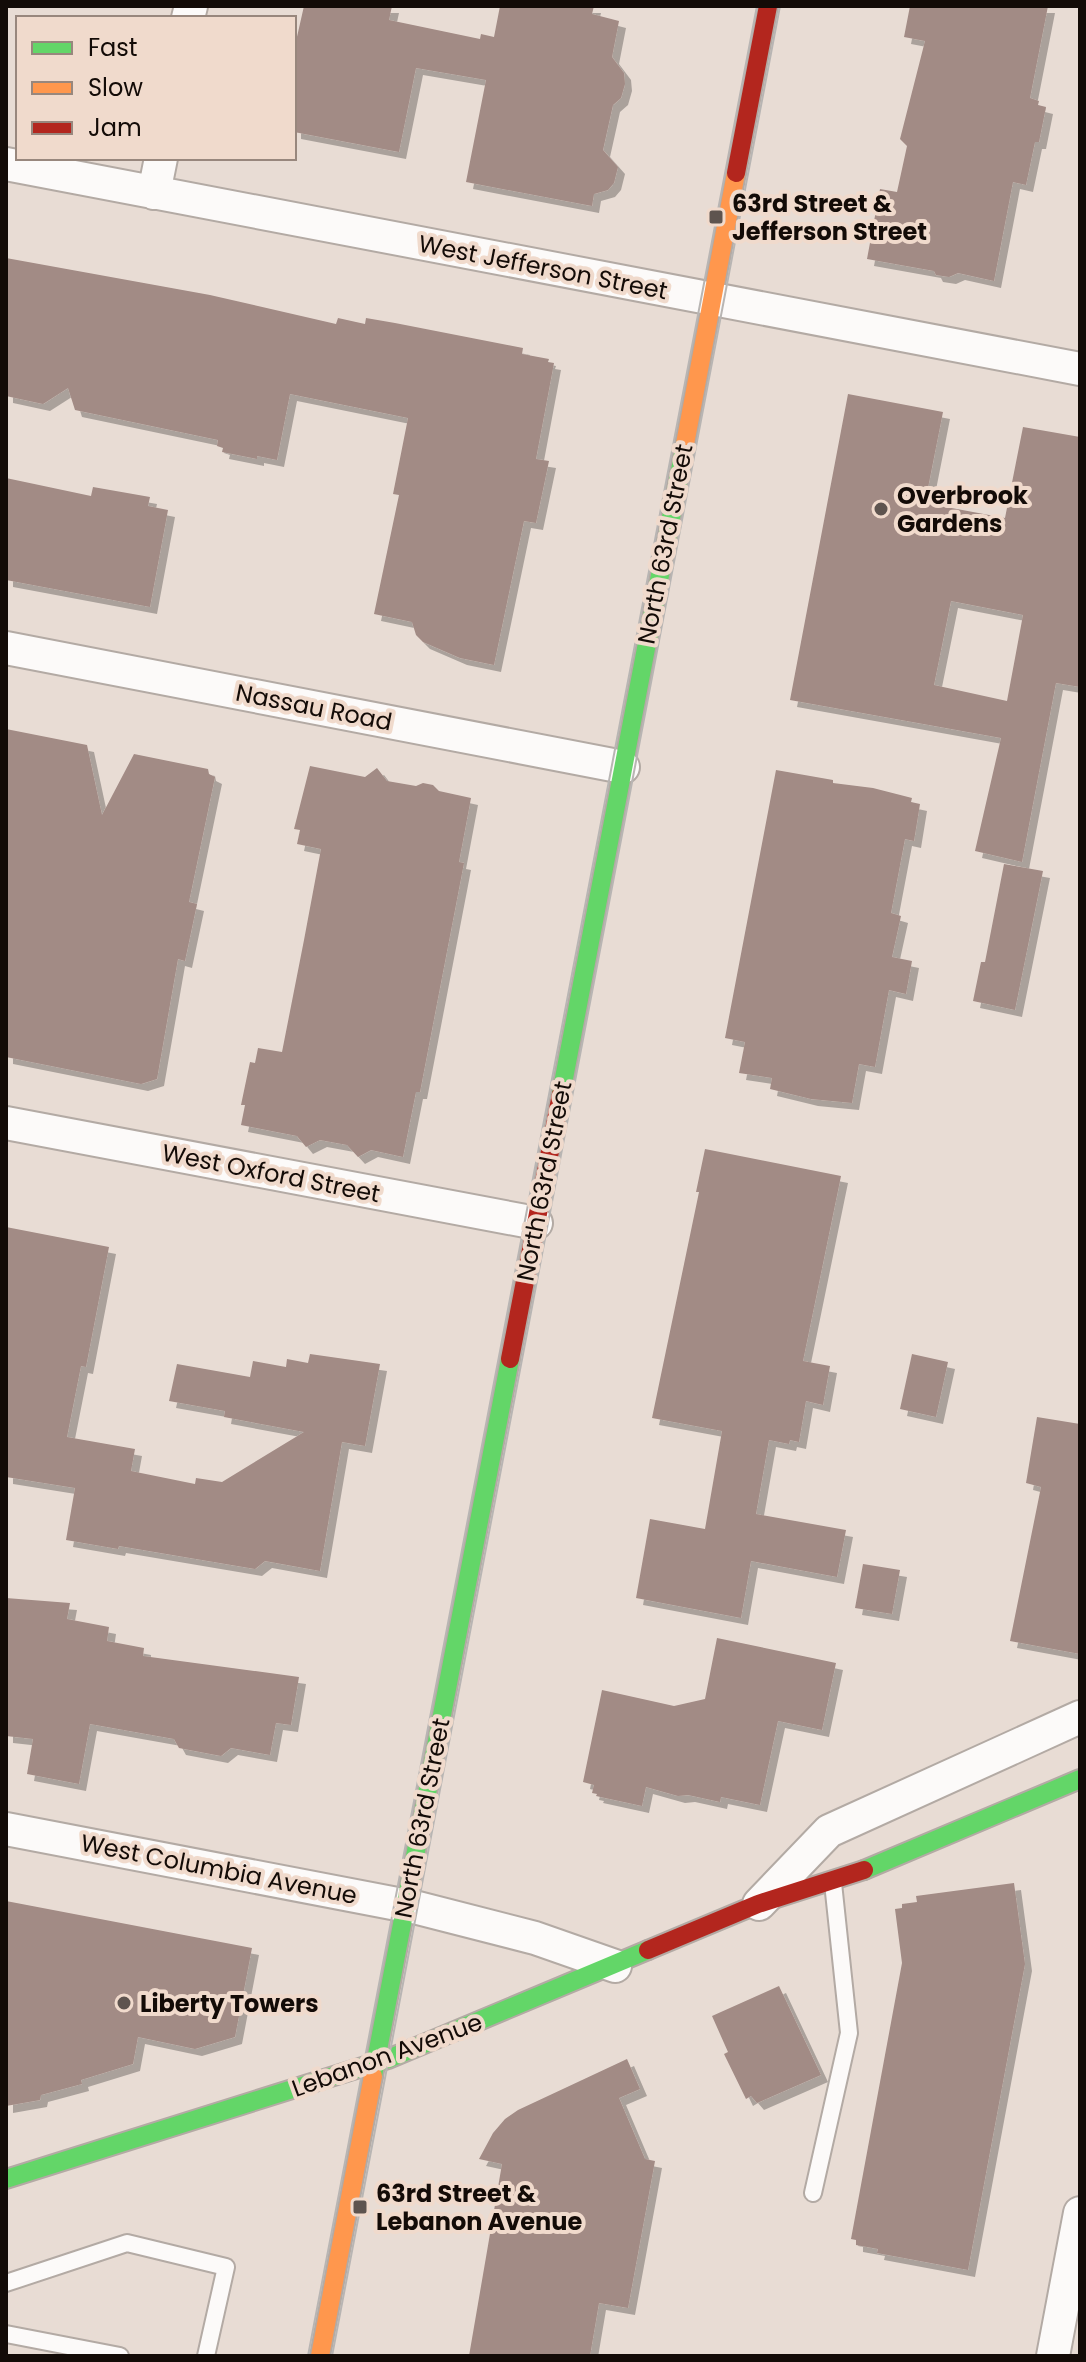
<svg xmlns="http://www.w3.org/2000/svg" width="1086" height="2362" font-family="Poppins,sans-serif">
<style>
.building{fill:#a28b85;fill-rule:evenodd;filter:url(#shadow)}
.lines{fill:none;stroke-linecap:round;stroke-linejoin:round}
.lane-casing{stroke:#b3aaa4;stroke-width:20}
.street-casing{stroke:#b3aaa4;stroke-width:36}
.fast-casing{stroke:#b3aaa4;stroke-width:22}
.slow-casing{stroke:#b3aaa4;stroke-width:22}
.jam-casing{stroke:#b3aaa4;stroke-width:22}
.lane{stroke:#fcfaf9;stroke-width:16}
.street{stroke:#fcfaf9;stroke-width:32}
.fast{stroke:#63d668;stroke-width:18}
.slow{stroke:#ff974d;stroke-width:18}
.jam{stroke:#b3261e;stroke-width:18}
.tram{stroke:#b8b5b3;stroke-width:2}
.poi-dot{fill:#5e544f;stroke:#f0dacc;stroke-width:3}
.labels{text-anchor:middle;dominant-baseline:central;stroke-width:8;stroke-linejoin:round;paint-order:stroke}
.poi-label{font-size:24px;font-weight:bold;fill:#130b07;stroke:#f0dacc;text-anchor:start}
.street-label{font-size:24px;fill:#130b07;stroke:#f0dacc}
</style>
<defs>
<filter id="shadow"><feDropShadow dx="7" dy="7" stdDeviation="0" flood-color="#0004"/></filter>
</defs>
<rect width="100%" height="100%" fill="#e8dcd4"/>
<path class="building" d="M304,6H392L389,20L480,39L481,34L494,37L500,6H594L592,14L619,21L612,57L624,73L625,84L621,98L613,105L603,150L618,167L614,183L608,190L594,194L592,206L466,182L486,80L416,68L399,152L294,132V50Z
M910,6H1048L1030,98L1039,101L1038,105L1046,107L1039,142H1035L1026,185L1013,182L994,281L958,273L949,277L936,275L934,271L867,259L880,189L897,192L907,146L900,139L925,41L904,37Z
M6,258L210,295L336,324L338,318L365,324L366,318L395,323L523,348L522,354L549,359L548,362L554,363L536,459L549,461L536,523L524,521L494,665L460,658L423,642L416,635L412,622L374,614L399,495L393,494L408,418L290,394L277,460L257,456V459L222,452L223,448L217,446L218,440L75,410L68,388L43,404L6,396Z
M848,394L943,412L925,503L1005,518L1023,427L1080,437V687L1056,683L1022,862L975,851L1001,738L790,700ZM951,601L1023,615L1007,701L934,685Z
M6,478L91,496L93,487L150,497L148,506L168,510L150,607L6,580Z
M6,729L87,745L102,815L134,754L208,769L209,774L215,777L189,902L197,904L185,961L178,959L157,1079L141,1084L6,1057Z
M310,766L365,777L377,768L387,781L416,786L423,783L433,785L439,791L471,798L459,862L464,863L420,1092H416L403,1157L371,1150L358,1157L347,1145L320,1140L306,1147L297,1136L241,1125L245,1105H241L250,1062L255,1063L258,1048L282,1052L304,940L321,849L297,844L300,830L294,829Z
M776,770L833,780V783L873,788L912,798L911,802L920,804L914,841L905,839L891,913L901,916L892,957L912,961L906,994L889,990L875,1067L859,1064L852,1103L811,1099L770,1089L772,1078L739,1073L745,1042L725,1038Z
M1004,864L1043,871L1015,1010L973,1001L981,962H985Z
M705,1149L841,1176L803,1361L830,1366L823,1405L806,1401L799,1442L790,1440L789,1444L769,1440L756,1514L846,1530L837,1577L751,1561L741,1618L636,1598L650,1519L705,1529L722,1431L652,1418L699,1192H696Z
M6,1227L109,1247L86,1367L81,1366L67,1437L135,1449L131,1471L195,1484L196,1478L222,1482L304,1432L224,1417L225,1411L169,1401L177,1364L250,1377L253,1361L286,1367L287,1359L308,1363L310,1354L380,1364L365,1446L342,1442L320,1571L265,1561L255,1569L119,1546L118,1549L66,1540L75,1488L6,1477Z
M912,1354L948,1362L936,1417L900,1409Z
M1037,1417L1080,1424V1654L1010,1641L1041,1487L1026,1483Z
M863,1564L900,1570L892,1614L855,1608Z
M6,1598L70,1603L67,1619L109,1627L107,1641L144,1648L143,1656L299,1677L291,1725L276,1723L270,1755L231,1748L221,1756L179,1748L174,1739L90,1724L79,1784L27,1774L33,1739L6,1736Z
M717,1638L836,1663L822,1730L778,1721L760,1805L721,1797L720,1802L688,1795L678,1796L646,1787L642,1806L596,1796L597,1794L592,1793L594,1785L583,1782L602,1690L674,1706L705,1699Z
M1014,1883L1025,1964L968,2270L877,2253L878,2249L856,2245V2240L851,2239L902,1963L895,1909L902,1908V1904L917,1902L916,1896Z
M6,1901L252,1948L235,2037L195,2049L138,2037L133,2064L81,2080L82,2084L41,2095L40,2100L6,2106Z
M779,1986L821,2075L757,2103L751,2096L746,2099L724,2054L728,2052L712,2016Z
M627,2059L640,2089L619,2098L645,2159L655,2161L628,2308L599,2303L590,2356H469L502,2164L479,2159L493,2133L505,2119L518,2110Z"/>
<g class="lines">
<g class="lane-casing">
<path id="lane" d="M813,2193L849,2033L833,1883
M6,2283L127,2243L226,2267L206,2356
M6,2334L120,2356"/>
</g>
<g class="street-casing">
<path id="street" d="M188,18L191,6
M6,164L1080,369
M154,193L161,158
M6,648L623,767
M6,1123L536,1223
M6,1829L418,1908L535,1938L615,1966
M759,1904L829,1831L1080,1717
M1053,2356L1080,2213"/>
</g>
<g class="fast-casing">
<path id="fast" d="M561,1094L685,444
M864,1870L1080,1779
M373,2076L510,1359
M6,2179L388,2059L648,1950"/>
</g>
<g class="slow-casing">
<path id="slow" d="M685,444L736,173
M320,2356L373,2076"/>
</g>
<g class="jam-casing">
<path id="jam" d="M736,173L768,6
M510,1359L561,1094
M648,1950L758,1904L864,1870"/>
</g>
<use href="#lane" class="lane"/>
<use href="#street" class="street"/>
<use href="#fast" class="fast"/>
<use href="#slow" class="slow"/>
<use href="#jam" class="jam"/>
<path class="tram" d="M308,2356L757,6
M332,2356L780,6"/>
</g>
<g class="poi-dot">
<rect x="708" y="209" width="16" height="16" rx="4"/>
<circle cx="881" cy="509" r="8"/>
<circle cx="124" cy="2003" r="8"/>
<rect x="352" y="2199" width="16" height="16" rx="4"/>
</g>
<g class="labels">
<g class="poi-label">
<text x="732" y="203">63rd Street &amp;<tspan x="732" dy="28">Jefferson Street</tspan></text>
<text x="897" y="495">Overbrook<tspan x="897" dy="28">Gardens</tspan></text>
<text x="140" y="2003">Liberty Towers</text>
<text x="376" y="2193">63rd Street &amp;<tspan x="376" dy="28">Lebanon Avenue</tspan></text>
</g>
<g class="street-label">
<text transform="translate(543 267) rotate(11)">West Jefferson Street</text>
<text transform="translate(665 544) rotate(-79)">North 63rd Street</text>
<text transform="translate(314 707) rotate(11)">Nassau Road</text>
<text transform="translate(271 1173) rotate(11)">West Oxford Street</text>
<text transform="translate(544 1181) rotate(-79)">North 63rd Street</text>
<text transform="translate(422 1818) rotate(-79)">North 63rd Street</text>
<text transform="translate(219 1869) rotate(11)">West Columbia Avenue</text>
<text transform="translate(387 2055) rotate(-20)">Lebanon Avenue</text>
</g>
</g>
<rect width="1086" height="2362" fill="none" stroke="#130b07" stroke-width="16"/>
<rect x="16" y="16" width="280" height="144" fill="#f0dacc" stroke="#98877d" stroke-width="2"/>
<rect x="32" y="42" width="40" height="12" fill="#63d668" stroke="#98877d" stroke-width="2"/>
<text x="88" y="56" font-size="24" fill="#130b07">Fast</text>
<rect x="32" y="82" width="40" height="12" fill="#ff974d" stroke="#98877d" stroke-width="2"/>
<text x="88" y="96" font-size="24" fill="#130b07">Slow</text>
<rect x="32" y="122" width="40" height="12" fill="#b3261e" stroke="#98877d" stroke-width="2"/>
<text x="88" y="136" font-size="24" fill="#130b07">Jam</text>
</svg>
